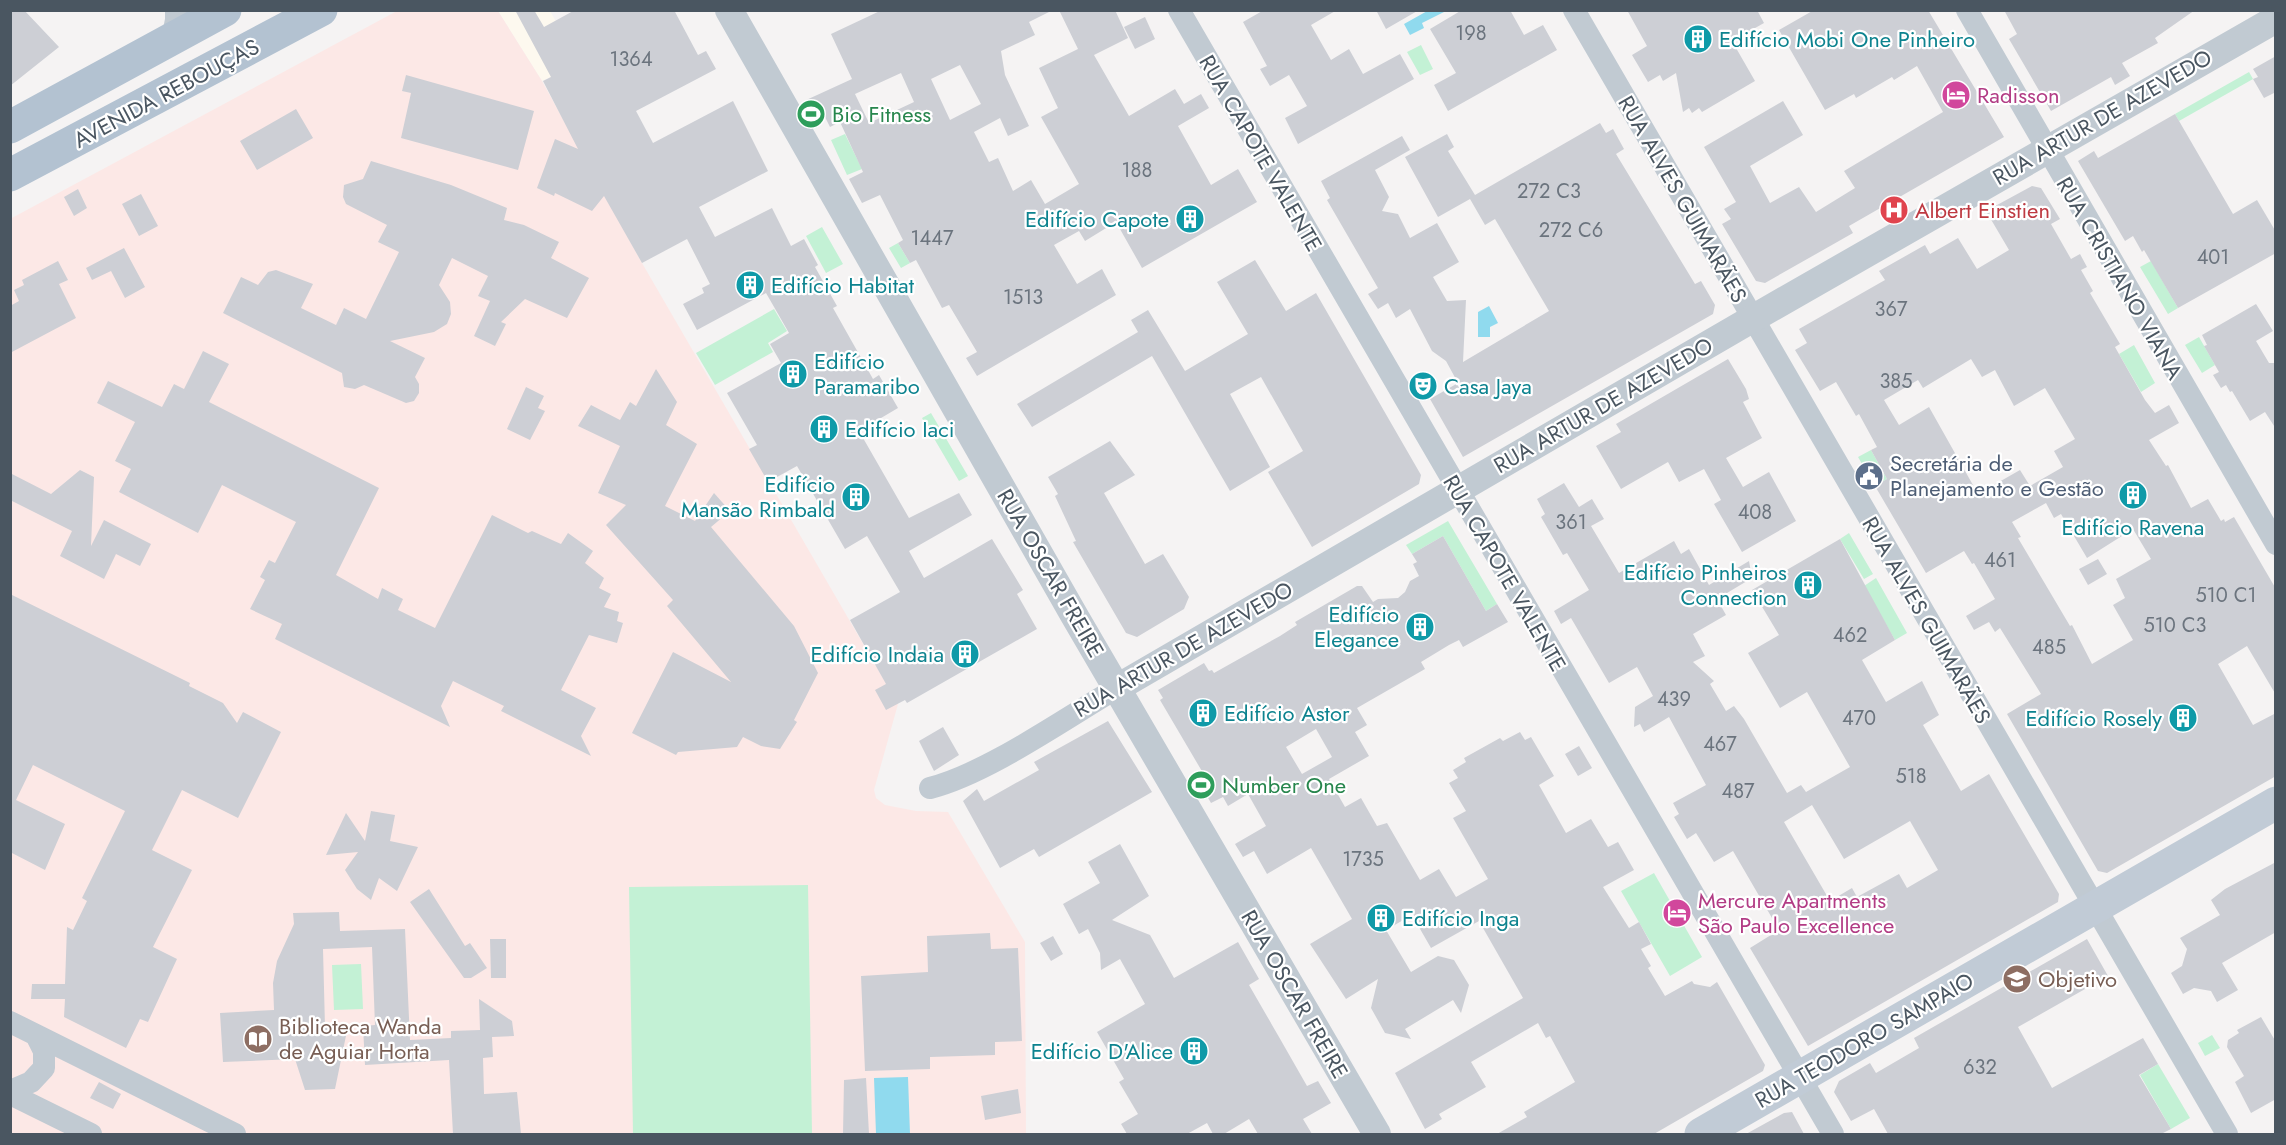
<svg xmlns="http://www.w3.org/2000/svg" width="2286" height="1145" font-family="Jost,sans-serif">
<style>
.commercial{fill:#fdf9ef}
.medical{fill:#fce8e6}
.green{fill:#c3f1d5}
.water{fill:#90daee}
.building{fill:#cdcfd5;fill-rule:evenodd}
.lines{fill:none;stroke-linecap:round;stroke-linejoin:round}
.minor{stroke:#c1cad2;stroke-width:22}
.tertiary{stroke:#c1cad2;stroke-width:28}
.secondary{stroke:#c1cbd6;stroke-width:33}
.primary{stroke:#b3c2d1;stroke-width:33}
.labels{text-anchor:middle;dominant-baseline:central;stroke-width:4.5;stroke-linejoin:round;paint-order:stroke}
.number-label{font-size:20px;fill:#6b747e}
.culture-label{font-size:22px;fill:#0d838f;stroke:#fff;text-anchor:start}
.street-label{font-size:22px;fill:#4a5661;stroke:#fff}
.hotel-label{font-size:22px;fill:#b23c85;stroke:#fff;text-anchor:start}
.leisure-label{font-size:22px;fill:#27864d;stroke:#fff;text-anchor:start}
.health-label{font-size:22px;fill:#be3a42;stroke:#fff;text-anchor:start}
.service-label{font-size:22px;fill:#4e5e75;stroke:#fff;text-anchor:start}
.education-label{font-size:22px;fill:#785e54;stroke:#fff;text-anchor:start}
</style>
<rect width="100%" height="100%" fill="#f5f3f3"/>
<path class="commercial" d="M498,11H550L580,63L542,81Z"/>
<path class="medical" d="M397,11H498L542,81L642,263L898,704L874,790L876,798L885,805L916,811L948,812L1025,942L1026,1134H11L10,219Z"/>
<path class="green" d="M1421,45L1433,69L1420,75L1407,52Z
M2249,72L2253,79L2179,121L2175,114Z
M845,134L862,169L847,175L831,140Z
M822,227L843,264L826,273L806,236Z
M898,243L910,263L901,268L889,248Z
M2151,261L2178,308L2168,314L2140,267Z
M774,309L787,331L768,343L773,352L715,385L696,353Z
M2199,337L2215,365L2202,373L2185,345Z
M2134,345L2155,383L2141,392L2119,354Z
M931,413L968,476L959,481L922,418Z
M1871,450L1887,479L1875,486L1858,457Z
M1448,521L1497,604L1486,611L1443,536L1412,554L1406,545Z
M1849,533L1873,574L1864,579L1840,539Z
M1876,578L1907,633L1895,640L1864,586Z
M1654,873L1702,957L1670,976L1621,891Z
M808,885L812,1134H633L629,887Z
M361,964L363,1009L334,1010L332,965Z
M2212,1035L2220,1048L2205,1056L2198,1043Z
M2158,1064L2190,1118L2171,1129L2140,1075Z"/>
<path class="water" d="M1429,10L1446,11L1422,23L1424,28L1410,35L1404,24Z
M1489,306L1498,323L1490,327V337H1478V312Z
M908,1077L910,1134H876L874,1078Z"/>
<path class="building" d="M10,10H24L59,47L10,86Z
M515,10H534L544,27L575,10H674L698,55L706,51L716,69L636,111L653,143L733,101L768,171L699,207L715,237L772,208L791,246L804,239L818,265L815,267L837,306L833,308L873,379L879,375L898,408L859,431L909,518L959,493L972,515L909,551L924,578L992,539L1023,590L1017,594L1037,629L907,703L905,700L886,710L875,690L886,684L850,620L900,592L867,536L845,549L797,466L768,482L749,449L757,445L727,393L781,363L770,344L789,333L766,293L697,330L683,304L704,293L702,288L710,284L687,239L642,263L604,196L592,211L555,193L554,196L537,188L555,139L578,149L543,81L551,77Z
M882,10H1053L1029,22L1035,35L1001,51L1005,75L1029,126L1008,136L1000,118L974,132L989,162L998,158L1013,191L1031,180L1045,204L1079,184L1041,117L1058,108L1039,68L1078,49L1059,10H1115L1128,38L1094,55L1129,116L1175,89L1184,104L1201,94L1209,108L1178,126L1211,185L1238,169L1257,202L1142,268L1116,222L1085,241L1079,231L1054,245L1077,284L1102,269L1116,295L977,376L966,358L977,352L949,305L942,308L916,260L910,263L898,243L903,240L880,195L862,203L849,179L863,172L840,122L830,127L822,111L812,116L804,101L852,79L831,34ZM960,65L981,104L950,120L931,79ZM901,73L914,102L869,123L855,94Z
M1264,10H1337L1311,25L1331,60L1349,49L1363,74L1400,54L1414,79L1298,144L1285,118L1307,106L1289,75L1270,86L1260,69L1267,66L1243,22Z
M1376,10H1419L1386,29Z
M1462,10H1510L1524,35L1543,25L1557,50L1448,111L1434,85L1456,73L1430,29Z
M1627,10H1757L1764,23L1732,41L1755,81L1702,112L1699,108L1692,113L1689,108L1683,112L1676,73L1663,81L1660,75L1648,82L1632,55L1647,46Z
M1814,10H1928L2004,137L1849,226L1853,233L1765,283L1756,281L1722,224L1731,219L1724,209L1736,202L1704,147L1783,101L1803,135L1750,166L1770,203L1799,187L1816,212L1855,188L1844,171L1943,112L1917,66L1894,80L1892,77L1856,98L1854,94L1825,110L1779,30Z
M2004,10H2195L2155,38L2158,43L2122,63L2130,76L2115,85L2111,77L2051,111L2009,39L2017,34Z
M1145,17L1155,39L1135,49L1124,27Z
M2276,56V92L2264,98L2253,79L2258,77L2253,69Z
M406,75L534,111L518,170L401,138L411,93L402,91Z
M296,109L313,138L257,170L240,141Z
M2175,114L2233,214L2257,200L2276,232V253L2178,308L2144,250L2142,252L2133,236L2125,241L2078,161L2094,151L2098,158Z
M1600,123L1606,133L1613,129L1624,149L1616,154L1695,284L1701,281L1715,305L1713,314L1463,457L1430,399L1458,383L1446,361L1432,351L1410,309L1396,318L1388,303L1378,309L1368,294L1378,288L1327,200L1330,198L1321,181L1402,136L1410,150L1375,170L1389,197L1382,211L1398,214L1410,238L1437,223L1459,262L1433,277L1447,301L1466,300L1463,362L1549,311L1495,219L1485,225L1470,199L1438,217L1405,157L1447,134L1454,147L1448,151L1475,195Z
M371,161L451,185L507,208L504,220L524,225L559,242L551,258L589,278L567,318L525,299L501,322L506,324L495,346L474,336L490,301L478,296L488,276L452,258L439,285L450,302L451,314L447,324L434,332L390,341L425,358L415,377L419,384V393L414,401L406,403L364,385L355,389L344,387L342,373L223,313L241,277L258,285L268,272L276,270L313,284L301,308L336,325L344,308L366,319L399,252L378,242L387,225L346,204L343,197L344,185L363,179Z
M2032,186L2041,188L2060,219L2051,224L2071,259L2080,254L2087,267L2081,270L2093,291L2090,293L2120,344L2115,347L2145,400L2155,413L2169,405L2179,423L2149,440L2166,466L2168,465L2191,508L2208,499L2221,521L2224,519L2225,522L2234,517L2276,589V695L2247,646L2218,664L2253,725L2276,713V776L2107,873L2098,871L2007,714L2041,694L2000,628L1995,632L1989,622L1974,630L1966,616L1995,599L1974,563L1972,564L1964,551L1926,573L1875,486L1887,479L1871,450L1877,447L1859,414L1856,416L1836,382L1820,391L1795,350L1807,343L1799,329L1885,280L1879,271L1925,245L1930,254L1958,238L1977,269L2009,250L1986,211ZM1971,359L1982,377L1995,370L2014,406L2045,388L2075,439L2054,451L2063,467L2030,486L2020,470L1978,494L1929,407L1899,425L1884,400L1918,380L1923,388ZM2046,503L2054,518L2061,514L2087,558L2133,529L2151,559L2116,579L2125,598L2113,605L2133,640L2092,664L2072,625L2070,626L2018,538L2021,537L2012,522Z
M78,189L87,208L74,216L64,197Z
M141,194L158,226L139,236L122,204Z
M124,248L145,287L125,298L111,271L92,280L86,268Z
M1255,260L1286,311L1316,293L1421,475L1419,484L1312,547L1268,472L1303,451L1261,377L1230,394L1270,467L1230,491L1152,356L1032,427L1017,404L1138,332L1131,320L1148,310L1185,371L1248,334L1217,282Z
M58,261L68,280L59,284L76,318L10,353V306L19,301L14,290L24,285L22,280Z
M2256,304L2273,331L2256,341L2269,363H2276V429L2265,412L2250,421L2232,391L2230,392L2226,385L2221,388L2213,375L2219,372L2204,346L2207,345L2202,335Z
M203,351L229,364L209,402L379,488L336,575L378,599L382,588L403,599L398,610L435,628L492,515L528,533L532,531L561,544L568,533L593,551L585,563L604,578L599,588L611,594L604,607L619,612L617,621L623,623L617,643L589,635L561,690L596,708L581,736L591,756L501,711L504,706L453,681L441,706L450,727L275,639L282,624L250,609L265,580L260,577L269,560L275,563L296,522L222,485L198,533L119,492L131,469L115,461L135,422L97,403L108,381L162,407L174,384L184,389Z
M1728,359L1746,389L1749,399L1743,402L1762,438L1726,458L1743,487L1769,472L1796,521L1742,552L1714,504L1721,500L1704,469L1679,482L1668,462L1621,489L1596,446L1621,432L1616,424Z
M656,369L677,402L666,425L697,444L665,506L695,521L714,493L730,511L711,527L794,626L818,673L794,720L797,722L780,749L761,746L743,737L737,747L678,752L676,755L632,733L673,652L731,682L667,606L673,600L606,525L626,505L598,493L620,446L578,426L591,405L620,420L630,402L636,406Z
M526,387L544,396L538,408L545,411L530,440L507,429Z
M1110,441L1135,475L1104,493L1145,564L1163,554L1189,597L1184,609L1137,637L1126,633L1073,542L1076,541L1055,496L1058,494L1048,477Z
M80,470L94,477L91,546L104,520L151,544L140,566L116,554L104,579L60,556L72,531L10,500V473L51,494Z
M1564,483L1579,507L1592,499L1604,519L1591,526L1619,573L1674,541L1681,554L1689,549L1709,585L1749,561L1752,578L1717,599L1726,615L1693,634L1705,656L1693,662L1714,681L1710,684L1726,711L1734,706L1744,719L1787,793L1801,785L1806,792L1850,767L1807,692L1780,708L1748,653L1779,635L1752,590L1840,539L1895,640L1862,660L1886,702L1922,681L1939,715L1923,725L1961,791L1989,774L2059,894L2058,902L1808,1046L1750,948L1779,930L1733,851L1714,862L1696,833L1687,839L1674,817L1679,814L1673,803L1706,785L1669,717L1644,732L1640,724L1634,727L1635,707L1653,696L1637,667L1609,683L1571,618L1561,624L1554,611L1589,590L1567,553L1563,555L1541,517L1545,514L1537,499ZM1812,805L1844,859L1910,821L1938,870L1907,888L1899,874L1857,897L1852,888L1830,901L1784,822Z
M1443,536L1486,611L1497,604L1508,622L1463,647L1459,640L1449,645L1421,662L1425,669L1357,708L1367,725L1355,732L1369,756L1329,779L1345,807L1361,798L1377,826L1387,823L1420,880L1439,869L1456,897L1488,879L1453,818L1466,811L1449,783L1458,778L1453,770L1466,762L1464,758L1500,738L1503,741L1520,732L1525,740L1531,737L1554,776L1539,785L1566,833L1591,819L1608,847L1618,842L1634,870L1603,887L1629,928L1639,922L1651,944L1641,949L1651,966L1648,968L1665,996L1692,981L1694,984L1710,987L1717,982L1765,1065L1763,1071L1654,1134H1497L1527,1117L1524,1112L1575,1082L1550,1036L1546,1038L1538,1023L1471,1062L1486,1087L1439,1114L1442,1119L1425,1129L1395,1073L1523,998L1479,921L1431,948L1412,915L1386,930L1411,972L1438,956L1454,960L1469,985L1461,1013L1453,1000L1405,1029L1411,1039L1385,1033L1371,1008L1378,979L1346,999L1310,944L1352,919L1311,848L1267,874L1254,851L1243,857L1235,844L1266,826L1248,794L1228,806L1223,797L1211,803L1196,777L1203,773L1160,700L1163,698L1158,690L1204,663L1209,671L1212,670L1214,673L1280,636L1297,625L1295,622L1357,586H1362L1373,602L1378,599L1398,598L1405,592L1410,581L1419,576L1413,564L1417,562L1412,554ZM1316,729L1332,757L1302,774L1286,747Z
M2098,559L2107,574L2088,585L2079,569Z
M10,594L190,683L189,686L223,703L237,723L243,712L281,732L238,818L182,790L152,850L192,870L153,947L177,959L148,1022L140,1019L126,1048L64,1017L65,999H31L32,984H65L67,927L73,930L87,901L82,898L125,811L33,765L16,800L65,824L45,870L10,852Z
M1108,721L1152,792L1039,857L1034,849L1000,868L963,801L977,789L984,801L1039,770L1034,762Z
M943,727L959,755L934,771L919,741Z
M1579,746L1592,768L1578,776L1565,754Z
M371,811L395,815L390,841L418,847L397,891L379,878L371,900L357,889L345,870L358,852L326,855L346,813L365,841Z
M1120,844L1149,896L1112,920L1150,935L1174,978L1238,942L1259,979L1249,985L1279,1037L1307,1086L1318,1081L1331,1103L1303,1119L1312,1134H1258L1249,1119L1224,1134H1213L1207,1123L1187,1134H1127L1121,1124L1138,1114L1119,1082L1124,1079L1097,1032L1145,1004L1120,959L1101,970L1100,953L1088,929L1079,934L1063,904L1100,883L1088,862Z
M2276,862V932L2222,963L2238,990L2217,1002L2211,991L2194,988L2183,994L2171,973L2182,966L2187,949L2180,938L2220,915L2211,900L2225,889Z
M429,889L465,946L470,943L487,968L471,978H464L410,902Z
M339,912L340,931L405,929L410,1040L451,1038V1031L480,1030L479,999L512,1021L514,1036L492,1037L493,1057L483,1058L484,1094L517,1092L521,1134H453L449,1060L365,1065L363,1026L375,1025L372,947L323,949L325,1027L348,1026L335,1089L305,1090L295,1059L223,1062L220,1013L274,1010L273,983L277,961L294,924L293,913Z
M990,933L991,949L1018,948L1022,1041L995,1042V1055L930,1057V1069L865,1071L861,976L928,972L927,936Z
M1053,936L1063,954L1051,961L1040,943Z
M490,939H506V978H491Z
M2087,939L2108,976L2018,1027L2052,1088L2143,1038L2158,1064L2139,1075L2171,1129L2161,1134H1888L1874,1109L1851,1121L1834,1092L1839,1081L1870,1063L1876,1073L1919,1048L1914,1038Z
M2261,1017L2276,1042V1099L2251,1113L2235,1082L2244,1076L2227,1047L2228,1040L2239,1033L2237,1030Z
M866,1078L869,1134H843L844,1080Z
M99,1082L121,1094L113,1109L90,1098Z
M1018,1089L1021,1113L985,1120L981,1096Z
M1792,1112L1804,1134H1746L1784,1113Z"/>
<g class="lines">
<path class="minor" d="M1179,10L1833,1134
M1574,10L2227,1134
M1967,10L2276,544
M172,40L176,20V10
M930,788C988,773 1064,719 1117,688
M10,1022L235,1134
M10,1091L31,1082L44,1068V1051L36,1035
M10,1094L91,1134"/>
<path class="tertiary" d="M729,10L1074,615L1377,1134
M1117,688L1752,319L2276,19"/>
<path class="secondary" d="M1701,1134L2276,803"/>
<path class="primary" d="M10,127L225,10
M10,175L321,10"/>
</g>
<defs>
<g id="building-disc" transform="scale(1.5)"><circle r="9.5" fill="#0f9aa8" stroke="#fff"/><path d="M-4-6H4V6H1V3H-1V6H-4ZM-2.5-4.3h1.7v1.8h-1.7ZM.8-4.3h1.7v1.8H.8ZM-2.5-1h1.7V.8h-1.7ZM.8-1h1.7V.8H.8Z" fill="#fff"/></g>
<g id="hotel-disc" transform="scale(1.5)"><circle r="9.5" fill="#d1479c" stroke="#fff"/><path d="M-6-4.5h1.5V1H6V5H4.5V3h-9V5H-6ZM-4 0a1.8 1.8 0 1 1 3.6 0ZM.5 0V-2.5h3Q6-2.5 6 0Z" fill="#fff"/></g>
<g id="stadium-disc" transform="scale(1.5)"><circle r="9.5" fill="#2e9e5b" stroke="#fff"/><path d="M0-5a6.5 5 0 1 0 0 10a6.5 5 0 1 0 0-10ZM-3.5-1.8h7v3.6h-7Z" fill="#fff"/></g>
<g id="hospital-disc" transform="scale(1.5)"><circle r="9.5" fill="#e0444e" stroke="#fff"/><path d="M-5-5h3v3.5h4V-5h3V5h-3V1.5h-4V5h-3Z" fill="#fff"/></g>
<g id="theatre-disc" transform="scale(1.5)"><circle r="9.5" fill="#0f9aa8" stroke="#fff"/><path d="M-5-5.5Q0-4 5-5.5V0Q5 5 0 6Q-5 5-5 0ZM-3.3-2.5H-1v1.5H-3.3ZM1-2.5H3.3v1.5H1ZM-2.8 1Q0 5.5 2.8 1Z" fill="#fff"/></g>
<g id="civic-disc" transform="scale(1.5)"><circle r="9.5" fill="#5c6f8a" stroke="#fff"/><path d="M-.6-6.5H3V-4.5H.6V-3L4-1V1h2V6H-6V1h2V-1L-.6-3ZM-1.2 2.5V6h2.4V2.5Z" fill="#fff"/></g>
<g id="school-disc" transform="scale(1.5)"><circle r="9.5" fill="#8d6e63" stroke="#fff"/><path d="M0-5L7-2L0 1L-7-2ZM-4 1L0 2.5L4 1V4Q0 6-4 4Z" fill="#fff"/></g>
<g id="library-disc" transform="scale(1.5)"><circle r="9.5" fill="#8d6e63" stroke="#fff"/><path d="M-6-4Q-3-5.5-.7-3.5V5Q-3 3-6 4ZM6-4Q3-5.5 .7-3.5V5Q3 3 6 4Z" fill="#fff"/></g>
</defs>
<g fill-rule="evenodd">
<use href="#building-disc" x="1698" y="39"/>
<use href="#hotel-disc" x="1956" y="95"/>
<use href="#stadium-disc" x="811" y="114"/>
<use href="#hospital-disc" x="1894" y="210"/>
<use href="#building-disc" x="1190" y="219"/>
<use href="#building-disc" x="750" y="285"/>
<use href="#building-disc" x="793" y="374"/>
<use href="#theatre-disc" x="1423" y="386"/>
<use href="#building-disc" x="824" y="429"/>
<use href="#civic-disc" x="1869" y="476"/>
<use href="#building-disc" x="2133" y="495"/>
<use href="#building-disc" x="856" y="497"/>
<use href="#building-disc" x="1808" y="585"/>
<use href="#building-disc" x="1420" y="627"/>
<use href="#building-disc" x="965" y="654"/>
<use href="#building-disc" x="1203" y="713"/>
<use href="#building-disc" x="2183" y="718"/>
<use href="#stadium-disc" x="1201" y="785"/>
<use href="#hotel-disc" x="1677" y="913"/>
<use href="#building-disc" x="1381" y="918"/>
<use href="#school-disc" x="2017" y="979"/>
<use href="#library-disc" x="258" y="1039"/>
<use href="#building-disc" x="1194" y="1051"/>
</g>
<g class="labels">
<g class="number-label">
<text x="1471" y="33">198</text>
<text x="631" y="59">1364</text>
<text x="1137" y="170">188</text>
<text x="1549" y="191">272 C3</text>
<text x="1571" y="230">272 C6</text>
<text x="932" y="238">1447</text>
<text x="2213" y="257">401</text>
<text x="1023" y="297">1513</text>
<text x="1891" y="309">367</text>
<text x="1896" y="381">385</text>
<text x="1755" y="512">408</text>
<text x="1571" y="522">361</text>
<text x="2000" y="560">461</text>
<text x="2226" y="595">510 C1</text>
<text x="2175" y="625">510 C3</text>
<text x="1850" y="635">462</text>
<text x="2049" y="647">485</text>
<text x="1674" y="699">439</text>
<text x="1859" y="718">470</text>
<text x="1720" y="744">467</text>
<text x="1911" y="776">518</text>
<text x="1738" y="791">487</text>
<text x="1363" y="859">1735</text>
<text x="1980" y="1067">632</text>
</g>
<g class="culture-label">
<text x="1719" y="39">Edifício Mobi One Pinheiro</text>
<text x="1169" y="219" text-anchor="end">Edifício Capote</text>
<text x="771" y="285">Edifício Habitat</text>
<text x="814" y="361">Edifício<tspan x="814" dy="25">Paramaribo</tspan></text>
<text x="1444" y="386">Casa Jaya</text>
<text x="845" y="429">Edifício Iaci</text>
<text x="835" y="484" text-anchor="end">Edifício<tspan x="835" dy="25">Mansão Rimbald</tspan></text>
<text x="2133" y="527" text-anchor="middle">Edifício Ravena</text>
<text x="1787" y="572" text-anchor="end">Edifício Pinheiros<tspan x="1787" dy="25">Connection</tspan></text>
<text x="1399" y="614" text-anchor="end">Edifício<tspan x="1399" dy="25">Elegance</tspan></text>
<text x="944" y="654" text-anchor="end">Edifício Indaia</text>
<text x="1224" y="713">Edifício Astor</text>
<text x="2162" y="718" text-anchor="end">Edifício Rosely</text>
<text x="1402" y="918">Edifício Inga</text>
<text x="1173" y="1051" text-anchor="end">Edifício D'Alice</text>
</g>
<g class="street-label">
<text transform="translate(166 93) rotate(-28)">AVENIDA REBOUÇAS</text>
<text transform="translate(2102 117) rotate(-30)">RUA ARTUR DE AZEVEDO</text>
<text transform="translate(1261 153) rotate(60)">RUA CAPOTE VALENTE</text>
<text transform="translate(1683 199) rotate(60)">RUA ALVES GUIMARÃES</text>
<text transform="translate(2120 278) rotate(60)">RUA CRISTIANO VIANA</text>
<text transform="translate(1603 405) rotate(-30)">RUA ARTUR DE AZEVEDO</text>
<text transform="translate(1051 573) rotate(60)">RUA OSCAR FREIRE</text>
<text transform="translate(1505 573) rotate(60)">RUA CAPOTE VALENTE</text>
<text transform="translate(1927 620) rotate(60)">RUA ALVES GUIMARÃES</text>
<text transform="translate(1183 649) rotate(-30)">RUA ARTUR DE AZEVEDO</text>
<text transform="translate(1295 994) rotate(60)">RUA OSCAR FREIRE</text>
<text transform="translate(1864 1040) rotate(-30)">RUA TEODORO SAMPAIO</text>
</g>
<g class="hotel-label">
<text x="1977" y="95">Radisson</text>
<text x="1698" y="900">Mercure Apartments<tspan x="1698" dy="25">São Paulo Excellence</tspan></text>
</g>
<g class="leisure-label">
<text x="832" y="114">Bio Fitness</text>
<text x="1222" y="785">Number One</text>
</g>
<g class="health-label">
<text x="1915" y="210">Albert Einstien</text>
</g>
<g class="service-label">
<text x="1890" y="463">Secretária de<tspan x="1890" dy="25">Planejamento e Gestão</tspan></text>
</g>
<g class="education-label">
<text x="2038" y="979">Objetivo</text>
<text x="279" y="1026">Biblioteca Wanda<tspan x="279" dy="25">de Aguiar Horta</tspan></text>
</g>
</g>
<rect width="2286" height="1145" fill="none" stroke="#4a5661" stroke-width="24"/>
</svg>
